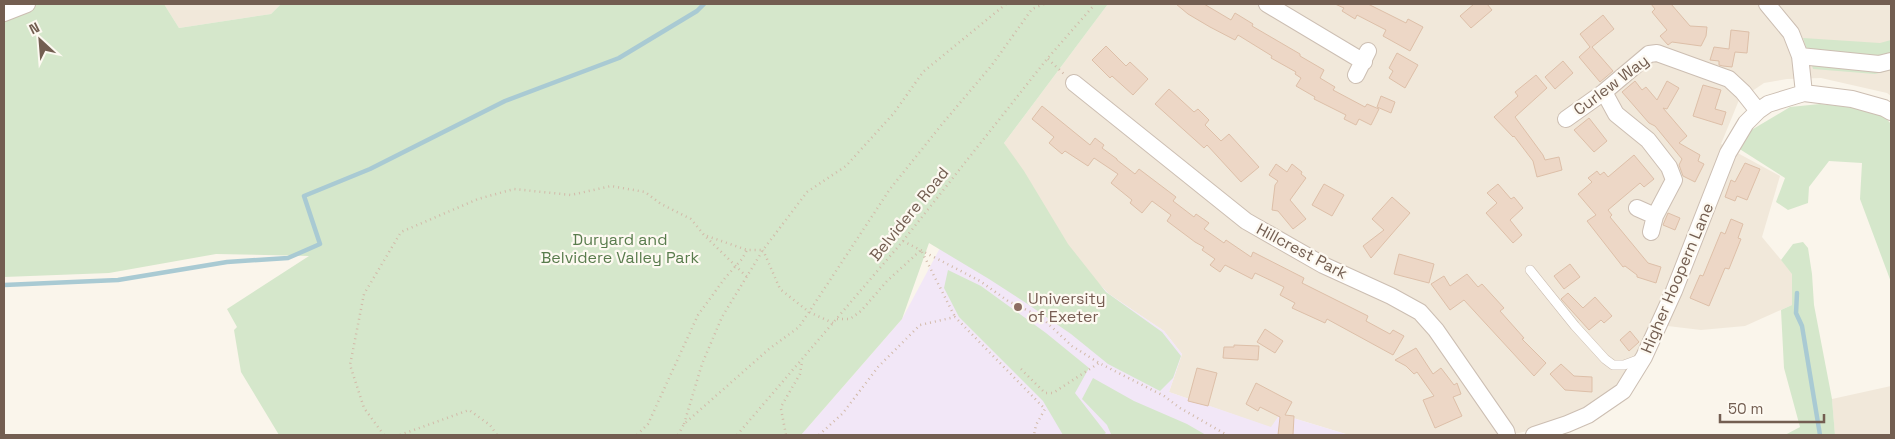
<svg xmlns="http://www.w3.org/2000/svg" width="1895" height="439" font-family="'Space Grotesk',sans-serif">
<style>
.residential{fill:#f1e8da}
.education{fill:#f2e7f7}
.green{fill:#d5e7cb}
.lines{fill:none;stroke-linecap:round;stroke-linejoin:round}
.stream{stroke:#a9cad3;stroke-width:4.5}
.building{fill:#edd7c6;stroke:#ddbfa8}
.lane-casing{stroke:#ccbeb2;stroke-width:10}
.street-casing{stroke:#ccbeb2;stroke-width:18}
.path{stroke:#d2baa9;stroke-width:2.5;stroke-dasharray:1 4;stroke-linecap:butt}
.lane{stroke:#fff;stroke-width:9}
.street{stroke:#fff;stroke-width:16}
.education-dot{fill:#8d6e63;stroke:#fdf9f1;stroke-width:2}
.labels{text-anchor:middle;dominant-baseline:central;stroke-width:4.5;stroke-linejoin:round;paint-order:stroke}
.street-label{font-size:16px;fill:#735e51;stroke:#fdf9f1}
.park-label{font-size:16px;fill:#597c4d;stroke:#fdf9f1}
.education-label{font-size:16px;fill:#785e54;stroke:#fdf9f1;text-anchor:start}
</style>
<rect width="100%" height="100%" fill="#faf5eb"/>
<path class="residential" d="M164,4H281L271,14L179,28Z
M1108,4H1891V96L1887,93L1821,78L1787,79L1764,83L1739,100L1721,144L1780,176L1762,237L1792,273V305L1745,326L1701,330L1651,324L1627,376L1611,395L1561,422L1519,433L1501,435H1349L1280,414L1272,428L1169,392L1182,354L1164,331L1109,294L1064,248L1004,143Z
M1891,386V435H1835L1832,399Z"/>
<path class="education" d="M971,190L1064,248L1109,294L1164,331L1182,354L1169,392L1271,427L1280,414L1349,435H801L902,319Z"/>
<path class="green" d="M4,4H164L179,28L271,14L281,4H1108L1004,143L1024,171L1068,244L1106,292L1162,332L1181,356L1173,378L1160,391L1108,364L1071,334L1026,303L989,279L929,243L902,319L801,435H279L241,372L234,330L237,327L227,309L309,256L216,254L109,273L4,277Z
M1803,38L1880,43L1891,40V70L1875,74L1813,69Z
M1820,104L1861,108L1883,115L1891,124V282L1860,199L1862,163L1829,161L1809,187L1808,203L1788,210L1776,202L1785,178L1738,148L1748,132L1790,107Z
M1803,242L1808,248L1812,274L1814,305L1832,399L1835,435H1785L1800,427L1784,368L1781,310L1792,305V274L1781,260L1793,244Z
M948,270L981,286L1046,333L1089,368L1075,393L1106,433L1103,435H1063L1043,401L959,317L944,288Z
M1093,378L1134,401L1187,424L1206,435H1110L1111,434L1107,425L1082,399Z"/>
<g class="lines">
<path class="stream" d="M4,285L118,280L227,262L288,258L320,244L304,196L370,169L505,101L619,58L697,11L704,4
M1797,293L1796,313L1802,326L1820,435"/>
</g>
<path class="building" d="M1176,4H1204L1231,20L1235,13L1253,24L1252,26L1300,54V56L1324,70L1320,78L1335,87L1333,90L1365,107L1367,104L1379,109L1371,125L1359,119L1356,125L1344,119L1346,115L1314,99L1315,97L1296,86L1301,78L1295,74L1296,72L1271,58L1272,56L1238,35L1235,40L1210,27L1188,14Z
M1335,4H1368L1406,23L1408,19L1423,27L1410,51L1383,36L1386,30L1357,15L1355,19L1342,11L1344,8Z
M1474,4H1487L1492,10L1471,28L1460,16Z
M1651,4H1671L1690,26L1707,27L1706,36L1701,46L1672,42L1668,45L1660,36L1667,30L1652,12L1655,9Z
M1603,15L1614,29L1592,47L1613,71L1600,82L1579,57L1590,47L1580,34Z
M1731,30L1749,32L1747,53L1735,52L1732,67L1723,66L1719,65V61L1710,60L1714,47L1729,49Z
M1106,46L1126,66L1130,62L1148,79L1133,95L1112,76L1110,78L1092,60Z
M1397,53L1418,65L1405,88L1389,78L1393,71L1389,68Z
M1563,61L1573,73L1555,89L1545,77Z
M1536,75L1547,88L1515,117L1543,155L1545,160L1559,157L1562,170L1537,177L1533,161L1514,136L1513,137L1494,117L1518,96L1515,92Z
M1635,81L1642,90L1646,87L1657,100L1667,81L1679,88L1667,109L1663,108L1687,136L1679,143L1700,155L1698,161L1704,164L1695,182L1683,176L1679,165L1682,159L1655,126L1649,123L1622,92Z
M1703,85L1721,90L1715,109L1726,112L1722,125L1693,116Z
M1169,89L1194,112L1198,109L1209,120L1205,125L1221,141L1229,134L1259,167L1241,182L1207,145L1204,148L1155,104Z
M1381,96L1395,102L1391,113L1377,107Z
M1042,106L1090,145L1095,138L1104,145L1102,148L1117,159V160L1135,174L1139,169L1176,197L1173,201L1194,217L1196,214L1209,223L1204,229L1224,243L1226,240L1251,257L1253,252L1304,278L1302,283L1368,316L1366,321L1390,334L1393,330L1404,336L1393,355L1327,319L1325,323L1292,308L1295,303L1280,295L1284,287L1272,281L1255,273L1252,279L1225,265L1220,272L1210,265L1215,259L1202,250L1204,247L1195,242L1167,221L1171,215L1152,201L1142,213L1130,203L1132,200L1111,183L1118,174L1094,158L1088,166L1065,151L1062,154L1049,143L1054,137L1032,119Z
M1589,118L1607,141L1594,152L1574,130Z
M1634,155L1654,179L1644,187L1640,183L1608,210L1612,215L1610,217L1648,263L1661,267L1656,283L1637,277V275L1625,266L1623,267L1587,221L1596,215L1578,194L1592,182L1588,178L1597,171L1600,175L1604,172L1608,177Z
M1745,163L1760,169L1747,200L1737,196L1735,201L1725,197L1731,180L1735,182Z
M1276,164L1287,172L1292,164L1302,172L1301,174L1306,178L1290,200L1306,219L1293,229L1278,211L1272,210L1275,185L1278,181L1269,175Z
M1324,184L1344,195L1332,216L1312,205Z
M1498,184L1511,199L1514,197L1523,208L1510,220L1522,235L1513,243L1486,213L1497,203L1487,193Z
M1392,197L1410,213L1371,258L1363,246L1384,230L1372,219Z
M1668,213L1680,218L1675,230L1663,225Z
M1731,219L1743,224L1738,238L1741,239L1729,269L1725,268L1709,306L1690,298L1700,275L1703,276L1721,232L1725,234Z
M1399,254L1434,264L1429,283L1394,274Z
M1570,264L1580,277L1564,289L1554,276Z
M1467,274L1478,287L1482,284L1504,308L1500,311L1524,338L1522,339L1546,363L1534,376L1464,300L1450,310L1431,284L1444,276L1450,286Z
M1568,293L1583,308L1595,297L1612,316L1604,323L1601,320L1589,330L1561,299Z
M1265,329L1283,341L1275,353L1257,342Z
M1630,331L1639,342L1629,351L1620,340Z
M1234,345L1259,346L1258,360L1223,358L1224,347H1234Z
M1416,348L1433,374L1441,368L1454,385L1457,383L1461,394L1453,397L1462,416L1435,428L1423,400L1434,396L1417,372L1414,374L1406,366L1395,360Z
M1561,364L1574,376L1592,377V392L1565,390L1550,374Z
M1197,368L1217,373L1208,406L1188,401Z
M1256,383L1292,402L1285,415L1294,416L1293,435H1278L1280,417L1260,407L1258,411L1246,404Z"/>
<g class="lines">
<g class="lane-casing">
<path id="lane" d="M1530,270L1575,326L1605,359L1613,365H1624L1643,358"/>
</g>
<g class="street-casing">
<path id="street" d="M1267,4L1364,62
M1767,4L1791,33L1800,56L1804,93
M4,13L27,4
M1800,56L1879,64L1891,61
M1356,75L1368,51
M1074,83L1246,221L1323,265L1391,296L1420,312L1436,330L1506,431L1507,435
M1604,92L1616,114L1648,140L1669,167L1674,180L1655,216L1651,232
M1566,119L1604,92L1649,54L1657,53L1729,79L1743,92L1758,111
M1637,208L1655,216
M1534,435L1567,424L1588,415L1623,391L1644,357L1674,291L1728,153L1746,123L1758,111L1768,104L1804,93L1852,99L1884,108L1891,112"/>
</g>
<path class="path" d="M1048,59L1064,74
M707,236L747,250H763
M903,241L980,281L1008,301L1041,317L1072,346L1099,363L1164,396L1180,408L1227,435
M922,252L955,317
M837,319H850L861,311L887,281L921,250
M833,323L809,312L890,189L943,123L992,65L1032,9L1044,4
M1021,369L1045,393H1053L1099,363
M782,405L800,374L802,362
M781,409L786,435
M684,424L702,364L722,317L763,250L807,192L846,166L894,113L923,72L1006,4
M384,435L364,408L350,365L364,294L401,232L478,199L514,189L571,195L611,186L645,192L661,204L691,219L704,235L747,277
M400,435L469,410L490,425L497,435
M637,435L648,424L698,315L725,278L742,259L747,250
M678,435L684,424L769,349L799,327L809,312L780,289L763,250
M737,435L903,241L1047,59L1095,4
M819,435L843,413L878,367L920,325L955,317L1045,409L1036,425L1034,435"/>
<use href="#lane" class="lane"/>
<use href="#street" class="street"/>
</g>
<circle class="education-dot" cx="1018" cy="307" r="5"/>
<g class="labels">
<g class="street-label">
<text transform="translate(1611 85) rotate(-37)">Curlew Way</text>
<text transform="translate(909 214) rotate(-51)">Belvidere Road</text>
<text transform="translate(1302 251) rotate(28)">Hillcrest Park</text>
<text transform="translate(1677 278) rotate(-67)">Higher Hoopern Lane</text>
</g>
<g class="park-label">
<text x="620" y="239">Duryard and<tspan x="620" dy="18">Belvidere Valley Park</tspan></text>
</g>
<g class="education-label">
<text x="1028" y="298">University<tspan x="1028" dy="18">of Exeter</tspan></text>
</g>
</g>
<rect width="1895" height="439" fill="none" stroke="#735e51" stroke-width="10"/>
<g transform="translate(40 40) rotate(334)" stroke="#fdf9f1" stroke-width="4" paint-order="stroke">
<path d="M0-4L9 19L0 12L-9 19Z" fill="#735e51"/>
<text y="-8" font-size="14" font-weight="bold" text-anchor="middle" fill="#735e51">N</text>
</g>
<path d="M1720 414v8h104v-8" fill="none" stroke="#735e51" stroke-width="2.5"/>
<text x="1728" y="414" font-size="15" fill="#735e51" stroke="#fdf9f1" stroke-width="4" paint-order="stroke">50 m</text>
</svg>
